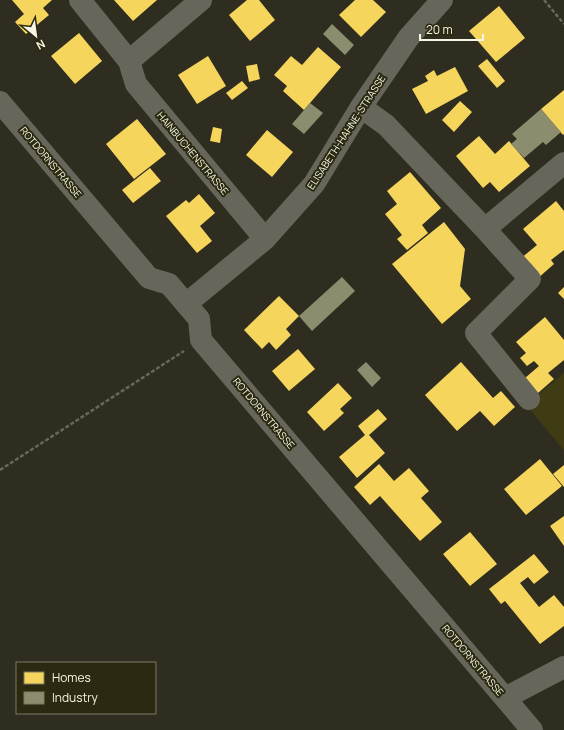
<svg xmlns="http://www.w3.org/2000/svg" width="564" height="730" font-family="Manrope,sans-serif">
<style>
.green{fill:#3f3c15}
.homes{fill:#f6d55c}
.industry{fill:#8c8c6e}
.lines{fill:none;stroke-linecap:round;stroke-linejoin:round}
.path{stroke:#68675c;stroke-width:2.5;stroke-dasharray:4 2;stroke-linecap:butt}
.minor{stroke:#67665b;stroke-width:22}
.labels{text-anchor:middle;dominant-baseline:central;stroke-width:4;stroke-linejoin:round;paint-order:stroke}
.street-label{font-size:10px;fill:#f6f5e6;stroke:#2b290f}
</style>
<rect width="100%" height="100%" fill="#2f2d1f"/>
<path class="green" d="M564,373V450L526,405Z"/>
<path class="homes" d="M12,0H52L43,8L49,15L26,34L15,22L24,14Z
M114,0H157L133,21Z
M247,0H259L275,20L250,41L229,15Z
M355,0H373L386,12L361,37L339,15Z
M499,6L525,38L496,62L469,31Z
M79,33L102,61L75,84L51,56Z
M318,47L341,67L304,110L283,91L287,86L274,75L291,56L302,65Z
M208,56L226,86L197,104L178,75Z
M487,59L505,81L497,88L478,66Z
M257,64L260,79L249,82L246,66Z
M455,67L468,91L426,114L412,89L428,81L425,76L434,70L437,76Z
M242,81L248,88L232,100L226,93Z
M564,90V134L563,135L541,109Z
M460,101L472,112L454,132L442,120Z
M137,119L166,154L134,179L106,144Z
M213,127L222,129L220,143L210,141Z
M267,130L293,152L272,177L246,155Z
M479,136L495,154L509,141L530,166L499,192L490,182L483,188L456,156Z
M150,168L161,181L133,203L122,190Z
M410,172L441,208L422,225L428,233L407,250L397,239L402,235L385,214L397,204L387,191Z
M199,194L215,213L200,226L212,241L197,253L166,216L186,200L189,203Z
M556,201L564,211V250L551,260L554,264L537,279L520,259L537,245L523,229Z
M444,222L465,249L460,286L471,299L442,324L392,264Z
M564,287V299L558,293Z
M279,296L299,316L286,329L291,335L276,350L269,342L262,349L244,330Z
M545,317L564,340V360L548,373L554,379L538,393L525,378L539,366L534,361L527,366L520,358L526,353L516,342Z
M298,349L315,369L289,391L272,371Z
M461,362L493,398L501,391L515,407L494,426L480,411L457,431L425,395Z
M338,383L352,398L340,409L344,413L324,431L307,412Z
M378,409L387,419L369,435L385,453L357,478L339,457L365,435L358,426Z
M540,459L562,486L526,515L504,489Z
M379,464L394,481L409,468L429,491L421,498L442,522L420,541L380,496L370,505L354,487Z
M564,465V487L553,474Z
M564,516V546L550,526Z
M470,532L497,564L470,586L443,554Z
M534,554L549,572L534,584L528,577L520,583L539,607L554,595L564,607V626L540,644L505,601L501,604L489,589Z"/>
<path class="industry" d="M332,24L354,45L345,55L323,34Z
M310,103L323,113L304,134L292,124Z
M541,109L561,132L546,145L543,142L524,158L511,144L517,139L512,134Z
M342,277L355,291L312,331L299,316Z
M366,362L381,378L372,387L357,370Z"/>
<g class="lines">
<path class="path" d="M544,0L564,24
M0,470L184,351"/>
<path class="minor" d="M80,0L129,61L136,84L265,239
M129,61L201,0
M0,102L149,278L169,284L186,304L199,319L201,340L532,730
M361,107L386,125L485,229L564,163
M485,229L530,279L476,333L529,399
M186,304L265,239L314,184L361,107L409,37L442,0
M505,698L564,667"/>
</g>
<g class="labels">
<g class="street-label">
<text transform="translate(346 132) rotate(-57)">ELISABETH-HAHNE-STRASSE</text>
<text transform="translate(193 153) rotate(50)">HAINBUCHENSTRASSE</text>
<text transform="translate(51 162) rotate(50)">ROTDORNSTRASSE</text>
<text transform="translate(264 413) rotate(50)">ROTDORNSTRASSE</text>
<text transform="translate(473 660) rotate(50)">ROTDORNSTRASSE</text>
</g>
</g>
<rect x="16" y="662" width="140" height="52" fill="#2b290f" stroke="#7c7b65"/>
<rect x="24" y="672" width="20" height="12" fill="#f6d55c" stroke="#7c7b65"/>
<text x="52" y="682" font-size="12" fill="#f6f5e6">Homes</text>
<rect x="24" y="692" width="20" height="12" fill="#8c8c6e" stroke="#7c7b65"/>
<text x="52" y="702" font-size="12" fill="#f6f5e6">Industry</text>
<g transform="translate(36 36) rotate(151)" stroke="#2b290f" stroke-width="3" paint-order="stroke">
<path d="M0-3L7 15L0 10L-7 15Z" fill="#f6f5e6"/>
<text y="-6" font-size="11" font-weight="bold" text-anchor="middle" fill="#f6f5e6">N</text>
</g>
<path d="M420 34v6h63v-6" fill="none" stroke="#f6f5e6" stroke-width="2"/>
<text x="426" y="34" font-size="12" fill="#f6f5e6" stroke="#2b290f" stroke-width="3" paint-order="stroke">20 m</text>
</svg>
